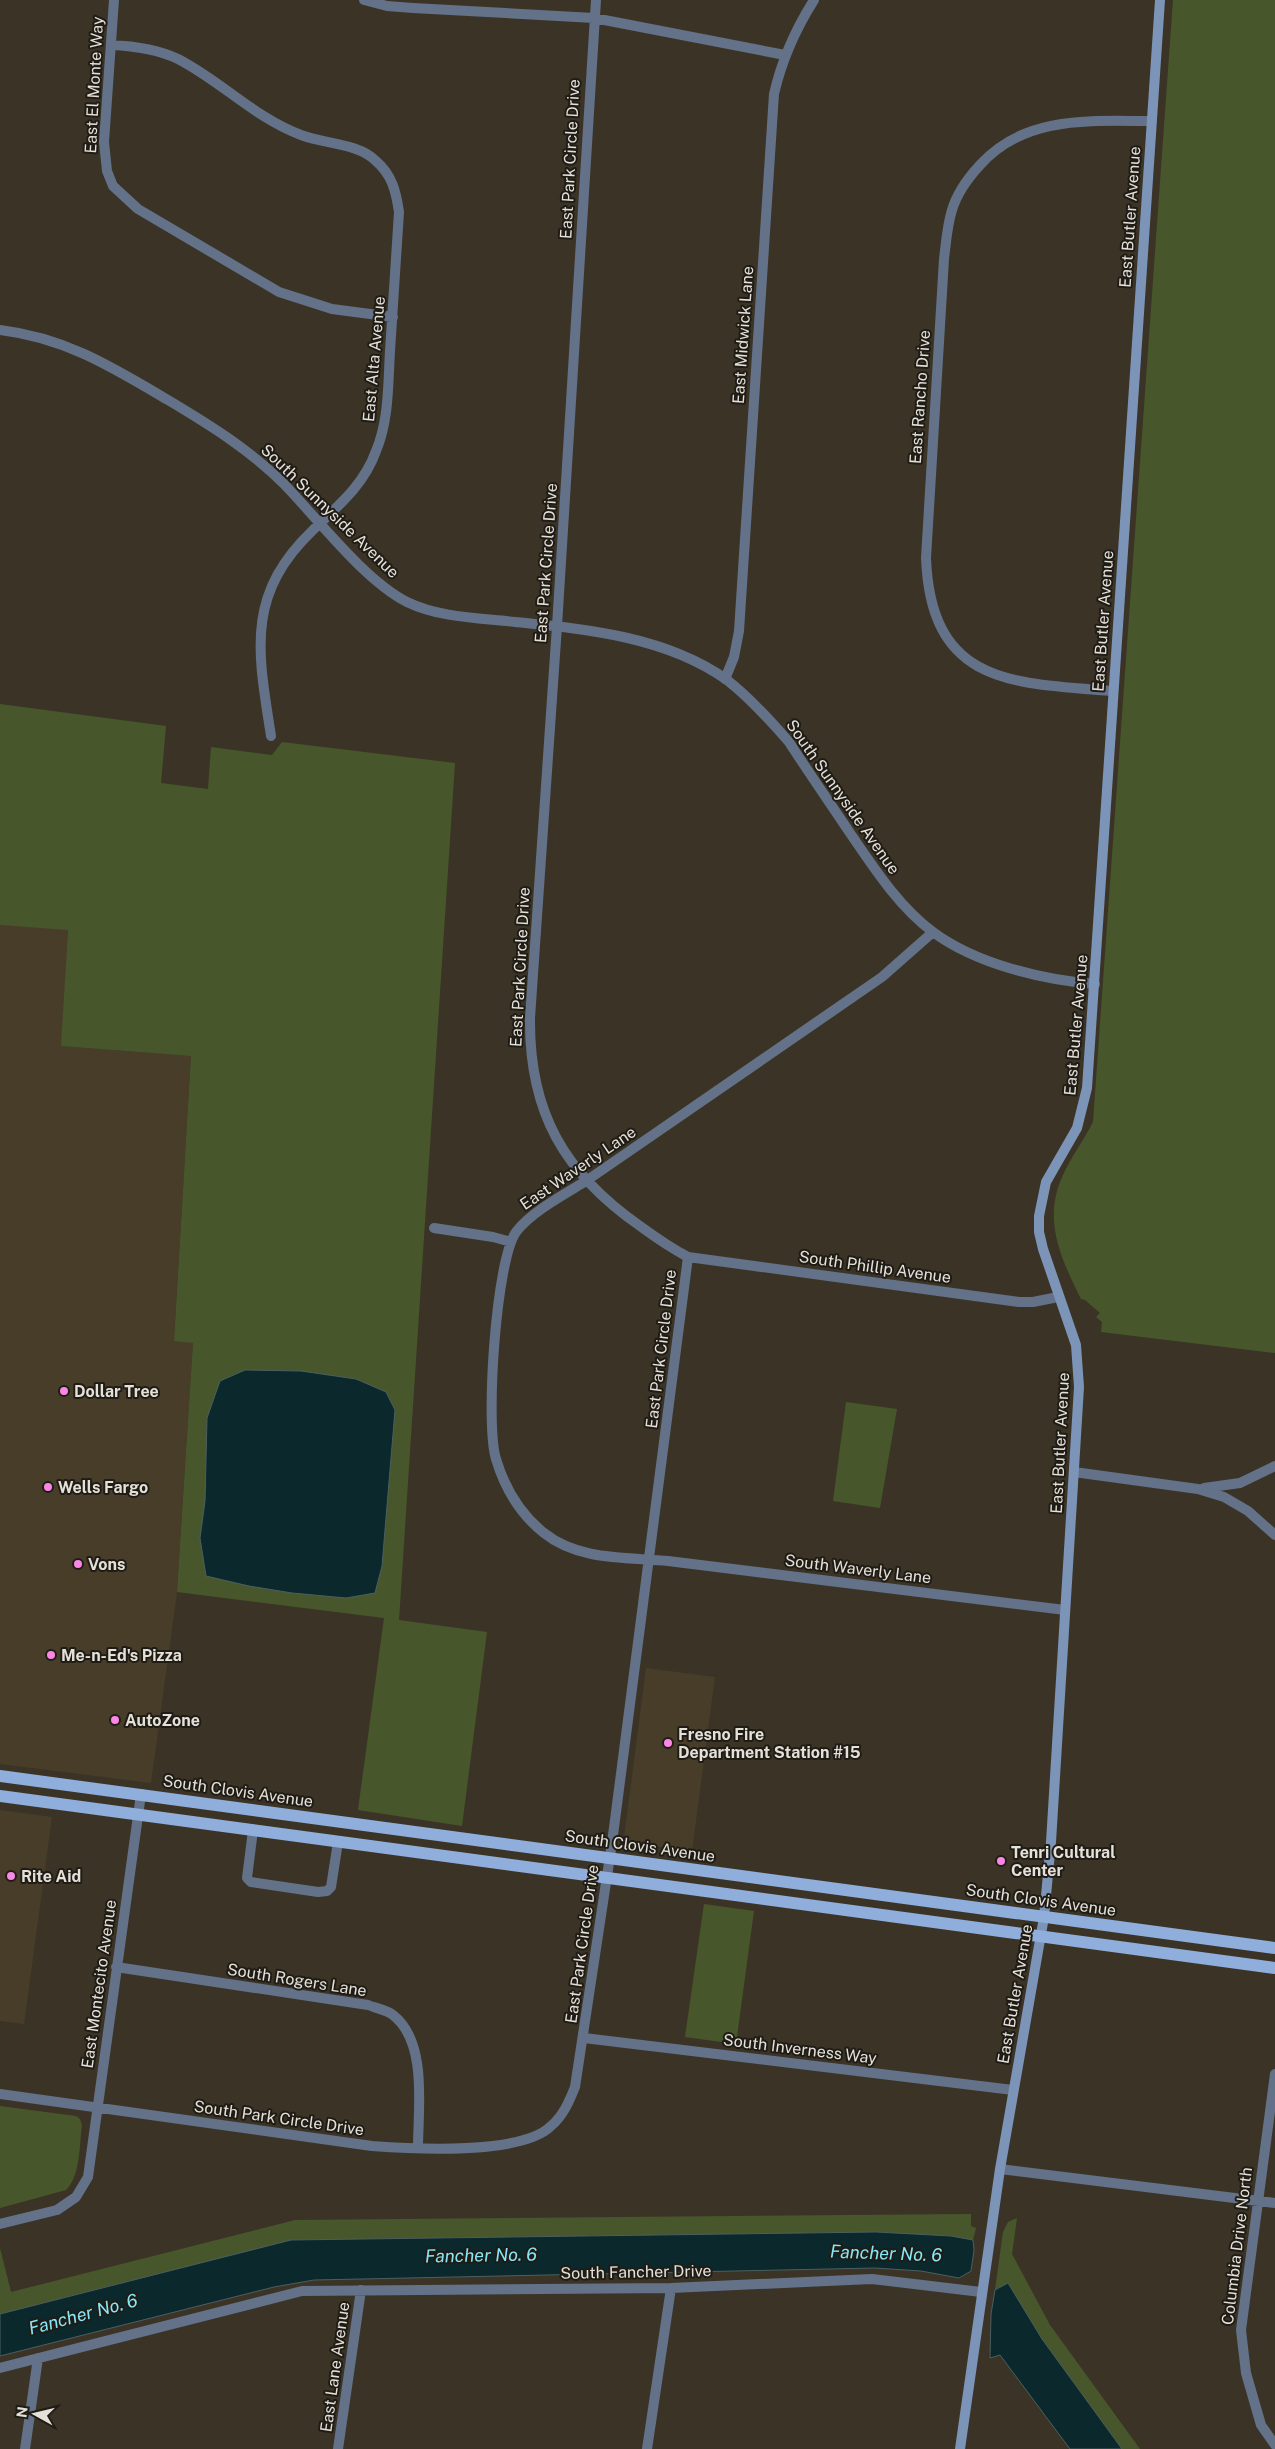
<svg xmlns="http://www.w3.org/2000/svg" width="1275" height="2449" font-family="'Public Sans',sans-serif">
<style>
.built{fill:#483d29}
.green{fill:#48572b}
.water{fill:#0b282d;stroke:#4c5f60}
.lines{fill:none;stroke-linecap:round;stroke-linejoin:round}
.street{stroke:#637289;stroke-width:10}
.secondary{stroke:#7c94b8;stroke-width:10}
.primary{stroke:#8faedc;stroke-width:12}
.poi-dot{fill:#fa87e6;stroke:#1f1c16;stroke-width:2}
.labels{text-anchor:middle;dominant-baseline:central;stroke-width:4;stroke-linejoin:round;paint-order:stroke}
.street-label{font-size:16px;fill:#e5e0d8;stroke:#1f1c16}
.poi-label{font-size:16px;font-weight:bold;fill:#e5e0d8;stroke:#1f1c16;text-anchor:start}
.water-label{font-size:18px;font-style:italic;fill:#86e7f9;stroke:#1f1c16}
</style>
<rect width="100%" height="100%" fill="#3b3426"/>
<path class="built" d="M0,925L68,929L62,1046L191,1056L174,1340L193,1343L177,1592L151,1783L0,1764Z
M646,1668L715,1677L692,1851L628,1843L624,1838Z
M0,1810L52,1817L24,2024L0,2021Z"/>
<path class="green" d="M1173,0H1275V1353L1101,1332L1102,1322L1096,1317L1100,1313L1085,1300L1081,1299C1061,1258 1042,1220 1063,1175C1071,1157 1084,1140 1093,1122Z
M0,704L166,726L161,783L208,789L211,747L272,755L282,742L455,763L399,1620L487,1632L462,1826L358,1810L384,1618L177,1592L193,1343L174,1341L191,1056L61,1046L68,930L0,925Z
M846,1402L897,1409L880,1508L833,1501Z
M704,1904L754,1911L736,2044L685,2037Z
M0,2106L76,2116L80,2119L82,2125C79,2145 81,2175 66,2190L0,2208Z
M971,2214V2226L976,2228L973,2240L951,2236L876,2232L291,2240L0,2314V2248L11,2292L295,2220Z
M1017,2218L1012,2254L1050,2325L1140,2449H1122L1042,2339L1008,2283L995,2290L1003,2232L1008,2222Z"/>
<path class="water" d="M245,1370L301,1371L356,1379L386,1392L395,1410L382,1566L375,1593L346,1598L292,1593L249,1586L206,1576L200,1538L205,1501L207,1418L220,1381Z
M876,2232L951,2236L973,2240L974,2250L971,2271L959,2278L921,2271L875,2268L314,2280L274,2287L0,2356V2314L291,2240Z
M1008,2283L1042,2339L1122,2449H1070L1000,2355L990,2358L991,2314L995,2290Z"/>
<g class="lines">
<path class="street" d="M114,0L104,142L107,171L113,186L138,209L279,292L332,309L393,317
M364,0L387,6L413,8L594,18L785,55
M111,45C134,46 157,49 178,59C221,81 255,118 301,135C324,144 358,143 376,161C392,175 396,191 399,212C396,258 393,305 390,351C388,385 389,420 376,451C364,485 338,506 313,530C245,595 258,652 271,736
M0,330C66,338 112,367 168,400C210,425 250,450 284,484C318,519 364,580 407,602C440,618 480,618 515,622C587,629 667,637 727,680C750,698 770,720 789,742C809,773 830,803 850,833C874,868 899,907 933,932C976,964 1043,980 1095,984
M725,679L734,657L739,631L774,94C782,59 795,30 814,0
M1113,691C1012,683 931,685 926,558L944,259C946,243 947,226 952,210C957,193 968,178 980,165C1025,115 1090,121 1151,121
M933,932L882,977L586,1181C565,1194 531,1212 516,1232C496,1260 485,1424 496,1459C505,1489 520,1514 544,1533C579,1561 627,1557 668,1561L1065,1610
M434,1228L493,1237L511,1242
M688,1257L1019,1302H1033L1058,1297
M1074,1472L1198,1489L1224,1497L1248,1511L1275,1535
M1204,1488L1240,1483L1275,1466
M253,1830L247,1878L251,1882L318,1892L327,1891L331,1887L338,1842
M116,1967L368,2005C375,2008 387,2010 393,2015C428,2042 418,2109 418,2148
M584,2038L1013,2090
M1275,2074L1241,2330L1246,2373L1261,2425L1275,2445
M0,2094L372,2146C414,2149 522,2155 551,2126C563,2116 569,2102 575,2087L612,1843L688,1257C671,1248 655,1237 640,1226C564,1173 529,1112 530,1018L557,626L596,0
M1000,2169L1275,2203
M0,2224L57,2210L76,2197L88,2177L141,1794
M0,2368L302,2291L671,2288L872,2279L981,2292
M25,2449L38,2358
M338,2449L361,2290
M647,2449L671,2288"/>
<path class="secondary" d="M960,2449L1000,2169L1044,1917L1051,1842L1079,1387L1076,1345L1043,1249L1039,1232V1216L1046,1182L1077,1128L1087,1088L1160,0"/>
<path class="primary" d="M0,1776L1275,1948
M0,1796L1275,1968"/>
</g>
<g class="poi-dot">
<circle cx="64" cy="1391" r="5"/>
<circle cx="48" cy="1487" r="5"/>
<circle cx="78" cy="1564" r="5"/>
<circle cx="51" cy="1655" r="5"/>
<circle cx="115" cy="1720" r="5"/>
<circle cx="668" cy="1743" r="5"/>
<circle cx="1001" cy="1861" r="5"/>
<circle cx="11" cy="1876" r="5"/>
</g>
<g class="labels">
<g class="street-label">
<text transform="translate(94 85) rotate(-87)">East El Monte Way</text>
<text transform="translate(570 159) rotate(-87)">East Park Circle Drive</text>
<text transform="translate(1130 217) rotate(-86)">East Butler Avenue</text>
<text transform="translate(743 335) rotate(-86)">East Midwick Lane</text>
<text transform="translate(374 359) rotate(-85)">East Alta Avenue</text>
<text transform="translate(920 397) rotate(-86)">East Rancho Drive</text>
<text transform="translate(330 511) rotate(44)">South Sunnyside Avenue</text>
<text transform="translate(546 563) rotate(-86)">East Park Circle Drive</text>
<text transform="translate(1103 621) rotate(-86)">East Butler Avenue</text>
<text transform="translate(843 797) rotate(55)">South Sunnyside Avenue</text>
<text transform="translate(520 967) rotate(-87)">East Park Circle Drive</text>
<text transform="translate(1076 1025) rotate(-85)">East Butler Avenue</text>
<text transform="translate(578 1168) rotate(-34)">East Waverly Lane</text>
<text transform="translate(875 1267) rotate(8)">South Phillip Avenue</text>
<text transform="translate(661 1349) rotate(-83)">East Park Circle Drive</text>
<text transform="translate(1060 1443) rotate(-87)">East Butler Avenue</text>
<text transform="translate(858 1569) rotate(7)">South Waverly Lane</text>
<text transform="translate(238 1791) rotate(8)">South Clovis Avenue</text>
<text transform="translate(640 1846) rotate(8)">South Clovis Avenue</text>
<text transform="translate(1041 1900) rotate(8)">South Clovis Avenue</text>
<text transform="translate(582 1944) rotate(-82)">East Park Circle Drive</text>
<text transform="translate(297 1980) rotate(9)">South Rogers Lane</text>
<text transform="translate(99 1984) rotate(-82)">East Montecito Avenue</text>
<text transform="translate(1015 1994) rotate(-80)">East Butler Avenue</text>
<text transform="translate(800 2049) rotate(7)">South Inverness Way</text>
<text transform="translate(279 2118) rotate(8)">South Park Circle Drive</text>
<text transform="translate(1237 2246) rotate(-83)">Columbia Drive North</text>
<text transform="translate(636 2272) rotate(-1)">South Fancher Drive</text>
<text transform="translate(335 2367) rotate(-82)">East Lane Avenue</text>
</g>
<g class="poi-label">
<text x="74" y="1391">Dollar Tree</text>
<text x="58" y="1487">Wells Fargo</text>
<text x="88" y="1564">Vons</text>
<text x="61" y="1655">Me-n-Ed's Pizza</text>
<text x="125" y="1720">AutoZone</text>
<text x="678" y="1734">Fresno Fire<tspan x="678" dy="18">Department Station #15</tspan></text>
<text x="1011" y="1852">Tenri Cultural<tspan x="1011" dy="18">Center</tspan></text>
<text x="21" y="1876">Rite Aid</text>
</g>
<g class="water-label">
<text transform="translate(886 2253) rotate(2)">Fancher No. 6</text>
<text transform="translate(481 2255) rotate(-1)">Fancher No. 6</text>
<text transform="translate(83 2314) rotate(-15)">Fancher No. 6</text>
</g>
</g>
<g transform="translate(35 2414) rotate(278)" stroke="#1f1c16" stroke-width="4" paint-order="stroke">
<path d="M0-4L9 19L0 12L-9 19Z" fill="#e5e0d8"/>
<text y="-8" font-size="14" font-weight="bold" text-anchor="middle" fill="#e5e0d8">N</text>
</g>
</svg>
